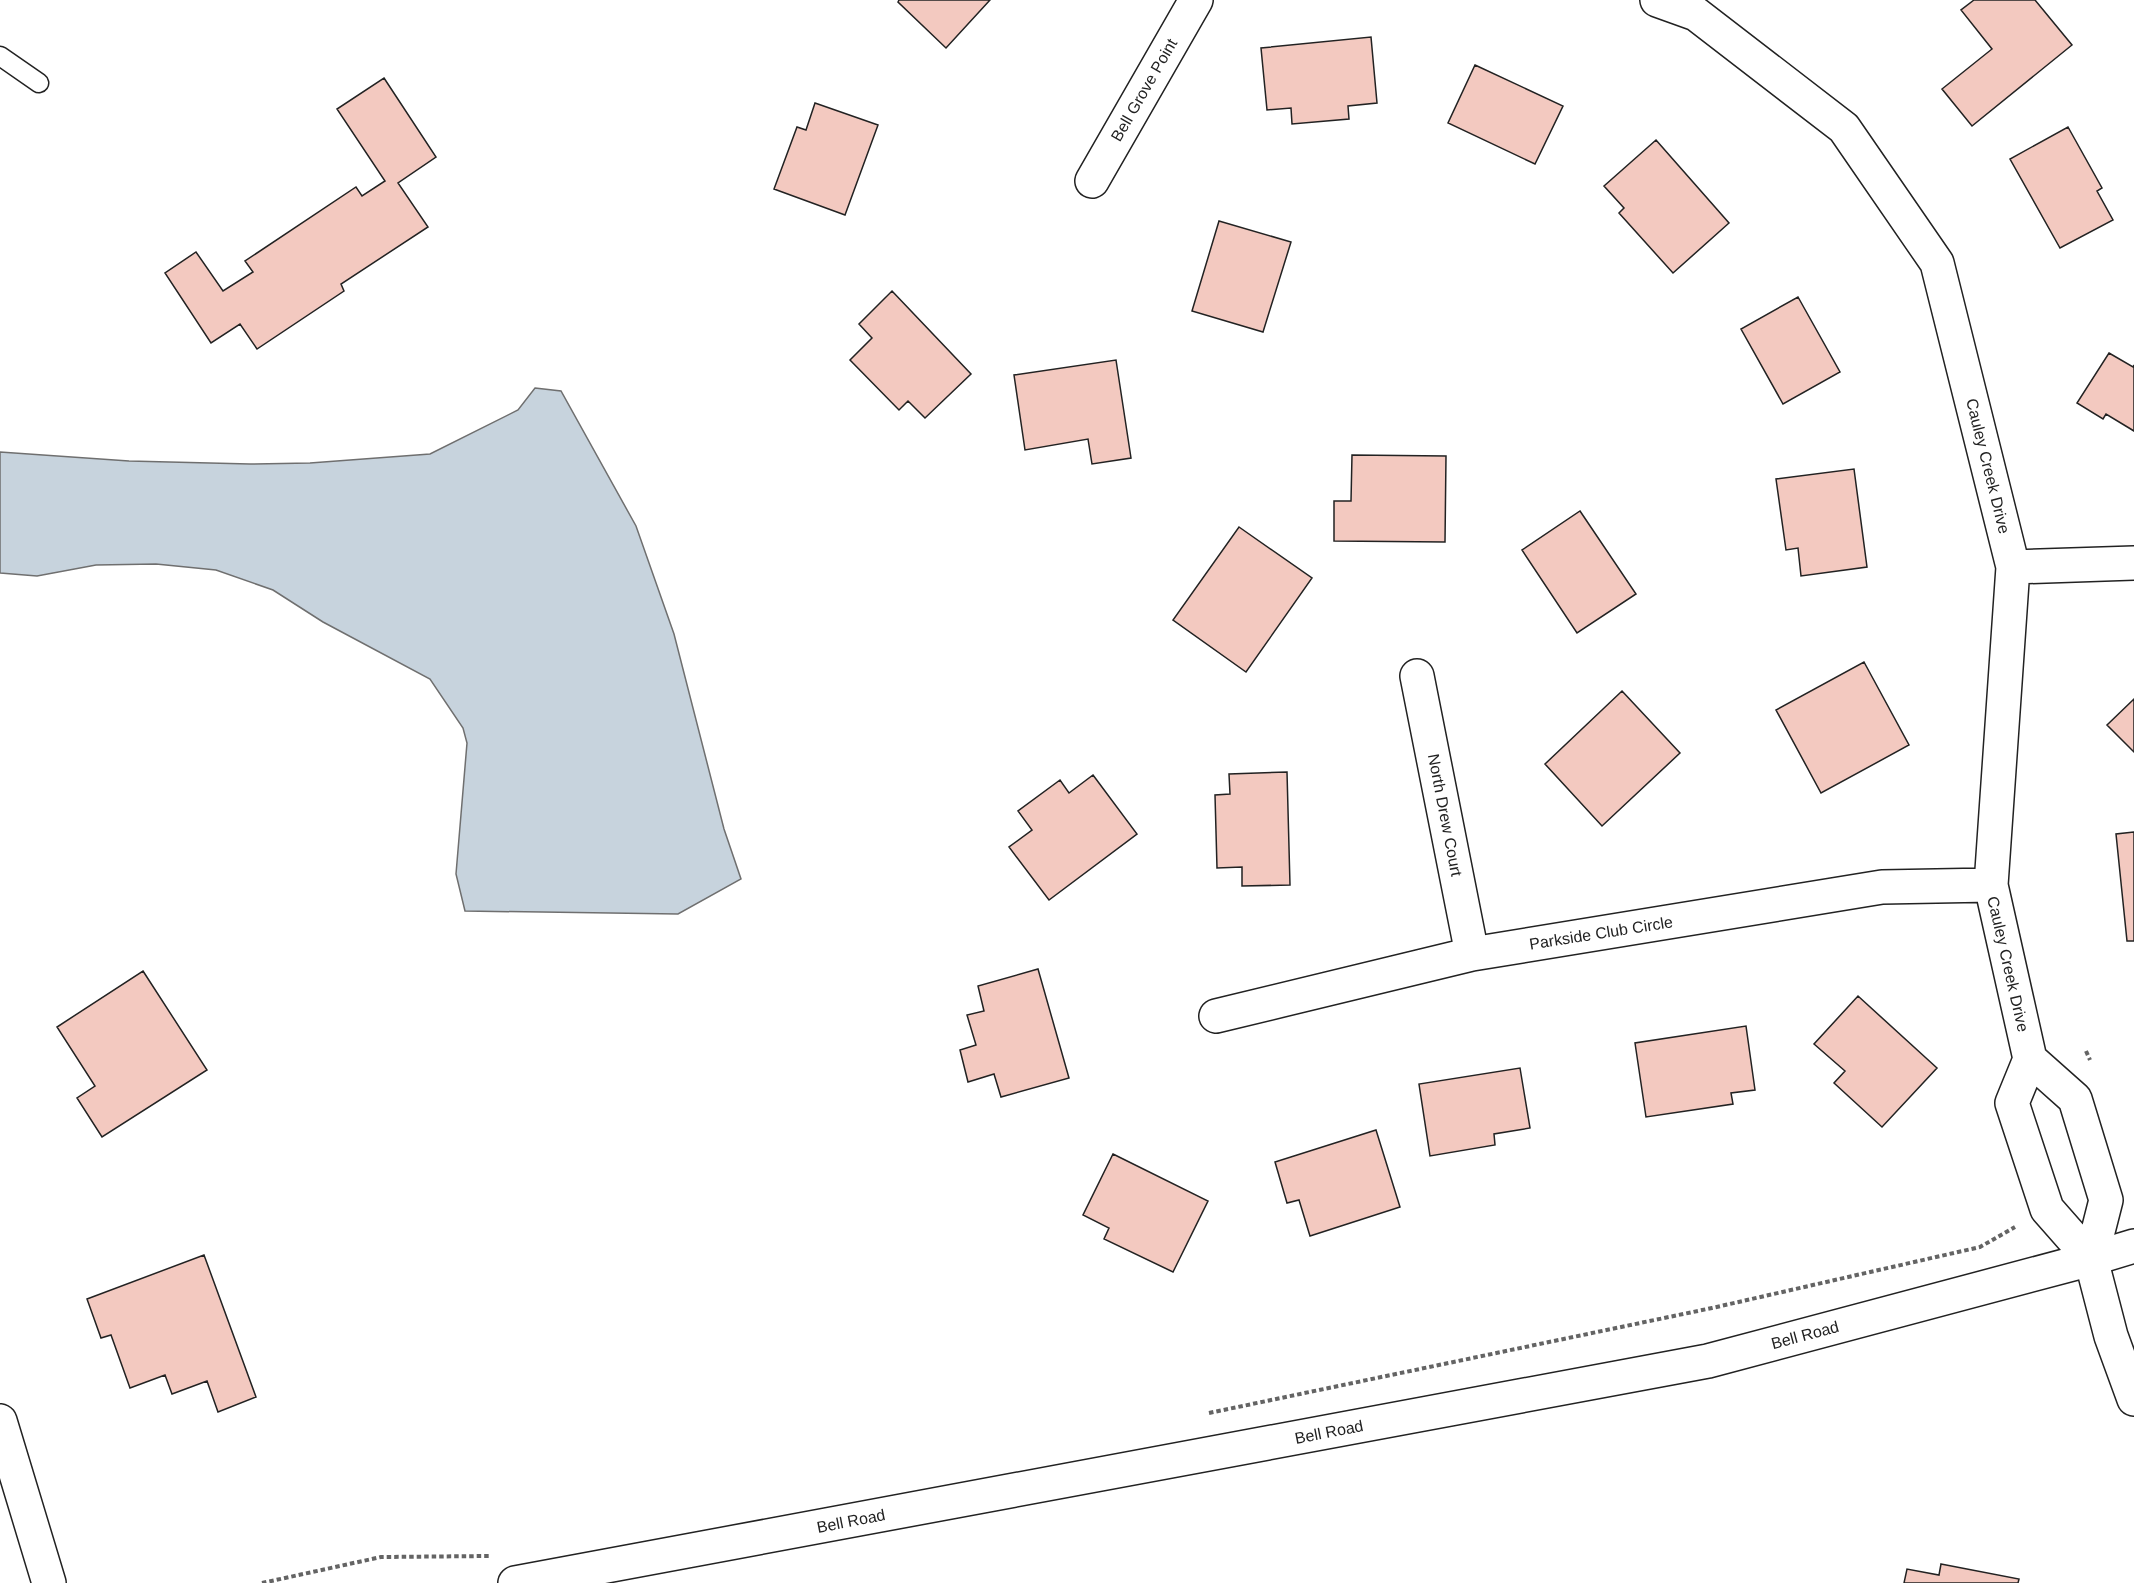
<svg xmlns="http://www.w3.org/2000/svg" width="2134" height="1583" font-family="Arial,sans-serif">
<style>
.water{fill:#c7d3dd;stroke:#6f6f6f;stroke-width:1.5}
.building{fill:#f3c9c0;stroke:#222;stroke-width:1.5}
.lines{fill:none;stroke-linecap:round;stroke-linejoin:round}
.service-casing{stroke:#222;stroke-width:21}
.minor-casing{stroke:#222;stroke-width:36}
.tertiary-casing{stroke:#222;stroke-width:36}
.path{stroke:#646464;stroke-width:4;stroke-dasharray:4.5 3;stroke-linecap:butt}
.service{stroke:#fff;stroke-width:18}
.minor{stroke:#fff;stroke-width:33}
.tertiary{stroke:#fff;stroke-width:33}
.labels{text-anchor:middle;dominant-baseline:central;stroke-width:4.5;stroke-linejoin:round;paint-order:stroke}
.street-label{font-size:16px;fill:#222;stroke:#fff}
</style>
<rect width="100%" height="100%" fill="#fff"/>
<path class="water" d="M535,388L561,391L636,526L674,634L724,829L741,879L678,914L465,911L456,874L467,743L463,728L430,679L323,622L273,590L216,570L156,564L96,565L37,576L0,573V452L129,461L250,464L310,463L430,454L518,410Z"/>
<path class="building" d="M899,0H990L946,48L898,2Z
M1974,0H2035L2072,45L1972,126L1942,89L1992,49L1961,10Z
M1371,37L1377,103L1348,106L1349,119L1292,124L1291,108L1267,110L1261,48Z
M1475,65L1563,106L1535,164L1448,123Z
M384,78L436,157L398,183L428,227L341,284L344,291L257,349L240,324L211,343L165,273L196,252L223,291L253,272L245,261L356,187L362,196L385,181L337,109Z
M815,103L878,125L845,215L774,189L797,127L806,130Z
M2068,127L2102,188L2097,191L2113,220L2060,248L2010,159Z
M1656,140L1729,223L1673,273L1619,213L1624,208L1604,186Z
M1219,221L1291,242L1263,332L1192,311Z
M892,291L971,374L925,418L908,401L899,410L850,360L872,338L859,324Z
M1798,297L1840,372L1783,404L1741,329Z
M2109,353L2133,367L2134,365V431L2106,414L2103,419L2077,403Z
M1116,360L1131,458L1092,464L1088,439L1025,450L1014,375Z
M1352,455L1446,456L1445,542L1334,541V501H1351Z
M1854,469L1867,567L1801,576L1798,548L1786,550L1776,479Z
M1580,511L1636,594L1577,633L1522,550Z
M1239,527L1312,578L1246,672L1173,620Z
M1864,662L1909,745L1821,793L1776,710Z
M1622,691L1680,753L1602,826L1545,764Z
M2134,699V752L2107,725Z
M1287,772L1290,885L1242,886V867L1217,868L1215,795L1230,794L1229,774Z
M1093,775L1137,834L1049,900L1009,847L1032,830L1018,811L1060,780L1069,793Z
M2134,832V941H2127L2116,834Z
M1038,969L1069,1078L1001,1097L994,1074L968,1082L960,1050L976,1045L967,1015L984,1011L978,986Z
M143,971L207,1070L102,1137L77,1098L95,1086L57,1027Z
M1858,996L1937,1068L1882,1127L1834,1083L1845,1071L1814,1044Z
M1746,1026L1755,1090L1731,1093L1733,1104L1646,1117L1635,1043Z
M1520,1068L1530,1128L1494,1134L1495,1145L1430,1156L1419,1084Z
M1376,1130L1400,1207L1310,1236L1299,1200L1287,1203L1275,1162Z
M1113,1154L1208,1201L1173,1272L1104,1239L1109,1228L1083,1215Z
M204,1255L256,1397L218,1412L207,1381L172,1394L165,1375L130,1388L111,1335L101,1338L87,1299Z
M1941,1564L2019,1579L2018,1583H1904L1907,1569L1939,1575Z"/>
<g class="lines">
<g class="service-casing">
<path id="service" d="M0,56L39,83"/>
</g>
<g class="minor-casing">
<path id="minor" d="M1657,0L1696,14L1844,128L1937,263L2013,567L1991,885L2030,1059L2012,1103L2047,1209L2091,1259L2111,1336L2134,1399
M1092,181L1196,0
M2013,567L2134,563
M1417,676L1472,954
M1216,1016L1472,954L1882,887L1991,885
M2030,1059L2075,1099L2106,1200L2091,1259
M0,1421L49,1583"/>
</g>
<g class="tertiary-casing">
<path id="tertiary" d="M515,1583L1708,1361L2091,1259L2134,1246"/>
</g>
<path class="path" d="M2086,1051L2090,1060
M1209,1413L1712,1308L1980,1247L2015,1227
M262,1583L381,1557L489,1556"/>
<use href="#service" class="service"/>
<use href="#minor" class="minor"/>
<use href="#tertiary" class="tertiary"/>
</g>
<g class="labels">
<g class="street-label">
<text transform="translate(1144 90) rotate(-60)">Bell Grove Point</text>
<text transform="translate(1988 466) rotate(76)">Cauley Creek Drive</text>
<text transform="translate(1445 815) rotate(79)">North Drew Court</text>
<text transform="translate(1601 933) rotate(-9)">Parkside Club Circle</text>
<text transform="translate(2008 964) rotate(77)">Cauley Creek Drive</text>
<text transform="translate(1805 1335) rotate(-15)">Bell Road</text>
<text transform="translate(1329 1432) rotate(-11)">Bell Road</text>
<text transform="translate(851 1521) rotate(-11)">Bell Road</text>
</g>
</g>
</svg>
